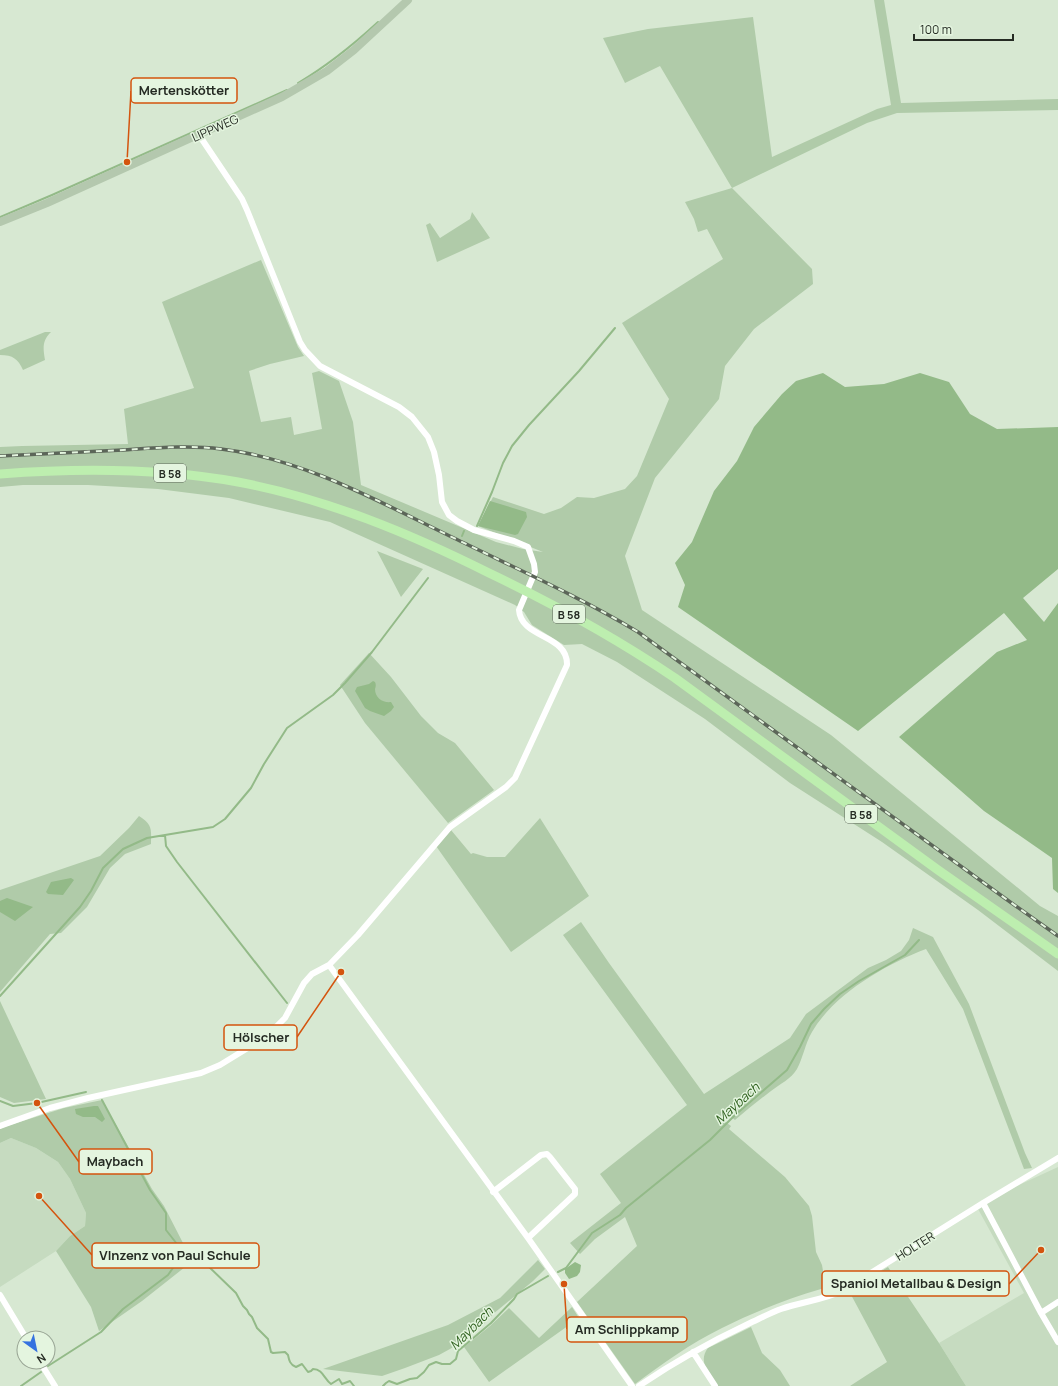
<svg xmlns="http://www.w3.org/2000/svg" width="1058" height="1386" font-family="Manrope,sans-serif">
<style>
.built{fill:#c6dbc0}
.green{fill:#b0cba9}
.water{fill:#93ba88}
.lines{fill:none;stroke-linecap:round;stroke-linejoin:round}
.stream{stroke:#93ba88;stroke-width:2}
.street{stroke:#fff;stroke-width:6}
.secondary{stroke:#b4c8ae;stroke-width:8}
.primary{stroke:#bdeeaf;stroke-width:9}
.rail-casing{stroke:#5c6659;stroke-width:3.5}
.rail{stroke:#e4f5df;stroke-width:2;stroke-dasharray:6;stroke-linecap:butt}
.labels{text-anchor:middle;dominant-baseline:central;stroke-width:3;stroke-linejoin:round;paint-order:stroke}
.shield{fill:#e4f5df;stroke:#5e685b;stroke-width:1}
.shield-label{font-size:11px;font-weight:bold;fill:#252b23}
.street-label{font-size:12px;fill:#252b23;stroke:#e4f5df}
.water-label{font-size:13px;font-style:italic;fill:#306220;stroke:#e4f5df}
.leader{fill:none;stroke:#d4540e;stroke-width:1.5}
.callout-dot{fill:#d4540e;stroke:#e4f5df;stroke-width:1.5}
.callout{fill:#e4f5df;stroke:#d4540e;stroke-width:1.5}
.callout-label{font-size:13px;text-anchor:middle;font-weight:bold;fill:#252b23}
</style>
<rect width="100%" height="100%" fill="#d7e8d2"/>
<path class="built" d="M11,1138L36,1148L58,1162L70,1179L86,1213L85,1226L70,1236L56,1251L0,1287V1143Z
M1058,1167V1386H966L939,1343L1024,1293L978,1209L1019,1185Z"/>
<path class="green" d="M874,0H884L901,103L1058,99V110L897,113L867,123L732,188L812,269L813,284L754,329L725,366L719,399L655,478L625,556L642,610L831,735L1040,906L1058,916V971L978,910L882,842L790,783L705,719L617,662L582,644L564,645L532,625L524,612L515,605L330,522L229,498L158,489L88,485H23L0,487V447L22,446L128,444L124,409L194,388L162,302L261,260L298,347L304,356L270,364L249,371L261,422L291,417L294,435L322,429L312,373L319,371L339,381L353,422L361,485L496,542L523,549L543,552L478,526L493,497L544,514L561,508L577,497L594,498L625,489L637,476L669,399L622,323L723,259L707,229L698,232L694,219L685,202L732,188L660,66L625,83L603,38L648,29L753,17L772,157L877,109L891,105Z
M472,212L490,238L437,262L426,225L430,223L440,238L470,219Z
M45,332H51C42,341 43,348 45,360L23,370C18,359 13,355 0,355V350Z
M377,551L423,569L401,597Z
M369,653L391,677L421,716L438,733L455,743L494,790L448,823L365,723L340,685Z
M139,816C153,825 151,829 151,844L125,854L110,868L87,907L61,933L50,934L0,992V890L100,856L129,828Z
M540,818L589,896L511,952L436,846L451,830L471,854L473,853L487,857H505Z
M581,922L609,963L704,1094L790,1038L806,1014L868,968L886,960L901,951L909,940L913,928L933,937L969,1004L1025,1153L1032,1168L1024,1169L963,1009L926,949C886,964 834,994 812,1032C805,1044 803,1058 797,1069C791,1079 780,1084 771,1091C759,1100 747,1110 735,1120L729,1115L724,1121L731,1126L729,1129L785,1177L809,1206L812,1216L816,1252L822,1265L826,1289H821C787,1299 754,1312 722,1328C691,1343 662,1364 635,1384L577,1302L637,1246L625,1217L595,1239L580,1254L570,1243L621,1203L600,1174L687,1105L563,935Z
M0,1001L46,1099L14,1103L0,1097Z
M102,1100L152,1189L164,1206L183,1243L199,1256L142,1301L99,1331L91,1307L56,1251L70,1236L85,1226L86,1213L70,1179L58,1162L36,1148L11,1138L0,1143V1129L7,1126L64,1108Z
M538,1260L545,1269L533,1281L493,1314L484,1324L459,1344L439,1355L405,1368L382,1376L323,1369L448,1325L500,1298Z
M888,1267L939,1343L966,1386H850L887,1362L849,1291Z
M572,1307L579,1318L489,1382L464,1347L490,1326L509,1308L539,1338Z
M751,1327L762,1353L780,1370L790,1386H718C710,1374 697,1362 708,1348Z"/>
<path class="water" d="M823,373L845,387L884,384L920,373L949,382L970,414L997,429L1058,427V569L1023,598L1044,622L1058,603V893L1053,889L1052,858L984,811L899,737L997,652L1027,640L1004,613L858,731L678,607L685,585L675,563L692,542L714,491L737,461L754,427L782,394L796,381Z
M490,501L526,512L527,517L518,534L515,535L478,526Z
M373,681L375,682C376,684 376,686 375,689C375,698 383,703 391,702L394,707L391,711L384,716L370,711L365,708L355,691L357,687L369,684Z
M71,878L74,880L63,895L48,894L46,892L51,882Z
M7,898L33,907L15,921L0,912V901Z
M94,1106H98L105,1119L102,1122L95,1117H83L76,1114L75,1109Z
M575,1262L581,1265L580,1272L577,1276L569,1279L565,1273V1269Z"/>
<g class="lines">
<path class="stream" d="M298,83C327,66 353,45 378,22
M0,217L52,195L287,90
M477,526L492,492L503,463L512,446L529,425L579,371L615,328
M462,536L464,531
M165,835L166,846L177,862L287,1003
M0,996L80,907L91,891L103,868L123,849L147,838L213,827L225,819L251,788L264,764L287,728L333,695L345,683L372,652L428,578
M102,1100L150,1190L166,1213V1230L177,1244L178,1254L179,1257H185L191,1254L205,1263L236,1293L243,1306L247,1310L249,1314L252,1317L257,1328L268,1339L271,1352L273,1353L285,1352L288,1355C289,1360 290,1365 296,1367L302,1364L308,1372L311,1371L313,1369C323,1369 324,1379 331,1384L339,1379L342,1384L350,1381L354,1386
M0,1101L13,1106L37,1103L86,1092
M558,1272L566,1268L592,1233L620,1215L626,1208L710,1140L734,1116L787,1070L800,1047L811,1024L824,1009L840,994L859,981L905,955L919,940
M48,1366L101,1332L123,1309L168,1275L175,1265L179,1257
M21,1386L41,1372
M383,1386L386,1383L389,1381L397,1384L410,1379L417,1378L424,1372L429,1365L436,1362L442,1364H450L456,1359L458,1351L491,1323L514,1299L517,1294L548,1276"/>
<path class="street" d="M329,965L528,1238L632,1386
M0,1126L50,1108L88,1098L201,1073L220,1065L251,1046L271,1032L285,1018L304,983L312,974L329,965L358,935L450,827L506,787L515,778L567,665C568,634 521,639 519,610L535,572L534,564L528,547L514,541L474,530L457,521L449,515L442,502L439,475L434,452L428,437L412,417L399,407L320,366L305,350L300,342L247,210L242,199L199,135
M493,1192L541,1155L547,1154L550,1157L575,1189V1194L528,1238
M983,1203L1041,1313L1058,1342
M0,1295L26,1338
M1041,1313L1058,1302
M693,1352L715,1386
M40,1362L55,1386
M639,1386C674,1362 710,1342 748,1324C759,1319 770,1313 781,1309C801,1302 823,1300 842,1291L983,1203L1058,1158"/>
<path class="secondary" d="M0,222L47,203L282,97L327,71L354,50L408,0"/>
<path class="primary" d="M0,474C79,468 160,468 238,482C327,499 409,533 489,573C554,604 616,638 675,678L938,870L1058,954"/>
<g class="rail-casing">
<path id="rail" d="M0,456C41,454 82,452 123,450C155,448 189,445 221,449C305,459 381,503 456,539C517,569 580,597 638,632L1006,899L1058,936"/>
</g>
<use href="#rail" class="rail"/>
</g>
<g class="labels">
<g class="shield">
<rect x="154" y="464" width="32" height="18" rx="3"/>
<rect x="553" y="605" width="32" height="18" rx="3"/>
<rect x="845" y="805" width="32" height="18" rx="3"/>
</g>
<g class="shield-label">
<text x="170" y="473">B 58</text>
<text x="569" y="614">B 58</text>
<text x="861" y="814">B 58</text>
</g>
<g class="street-label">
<text transform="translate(215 128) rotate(-24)">LIPPWEG</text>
<text transform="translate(915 1246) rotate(-32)">HOLTER</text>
</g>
<g class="water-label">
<text transform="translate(737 1103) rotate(-42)">Maybach</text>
<text transform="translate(471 1328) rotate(-45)">Maybach</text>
</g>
</g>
<path class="leader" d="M127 162L131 91M341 972L297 1037M37 1103L79 1162M39 1196L92 1255M1041 1250L1009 1284M564 1284L567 1329"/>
<g class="callout-dot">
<circle cx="127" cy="162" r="4"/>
<circle cx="341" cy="972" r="4"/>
<circle cx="37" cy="1103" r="4"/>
<circle cx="39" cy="1196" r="4"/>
<circle cx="1041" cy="1250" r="4"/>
<circle cx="564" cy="1284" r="4"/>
</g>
<g class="callout">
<rect x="131" y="78" width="106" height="25" rx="4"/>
<rect x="224" y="1025" width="73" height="25" rx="4"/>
<rect x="79" y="1149" width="73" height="25" rx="4"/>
<rect x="92" y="1243" width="167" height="25" rx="4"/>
<rect x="822" y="1271" width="187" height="25" rx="4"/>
<rect x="567" y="1317" width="120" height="25" rx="4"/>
</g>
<g class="callout-label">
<text x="184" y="95">Mertenskötter</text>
<text x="261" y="1042">Hölscher</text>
<text x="115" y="1166">Maybach</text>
<text x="175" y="1260">VInzenz von Paul Schule</text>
<text x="916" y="1288">Spaniol Metallbau &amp; Design</text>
<text x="627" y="1334">Am Schlippkamp</text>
</g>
<g transform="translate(36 1350) rotate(147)"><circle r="19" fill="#e4f5df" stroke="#98a494"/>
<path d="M0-3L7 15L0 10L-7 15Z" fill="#3572e0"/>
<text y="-6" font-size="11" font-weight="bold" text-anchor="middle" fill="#252b23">N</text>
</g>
<path d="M914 34v6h99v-6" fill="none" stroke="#252b23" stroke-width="2"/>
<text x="920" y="34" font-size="12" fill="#252b23" stroke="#e4f5df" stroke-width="3" paint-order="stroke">100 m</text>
</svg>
